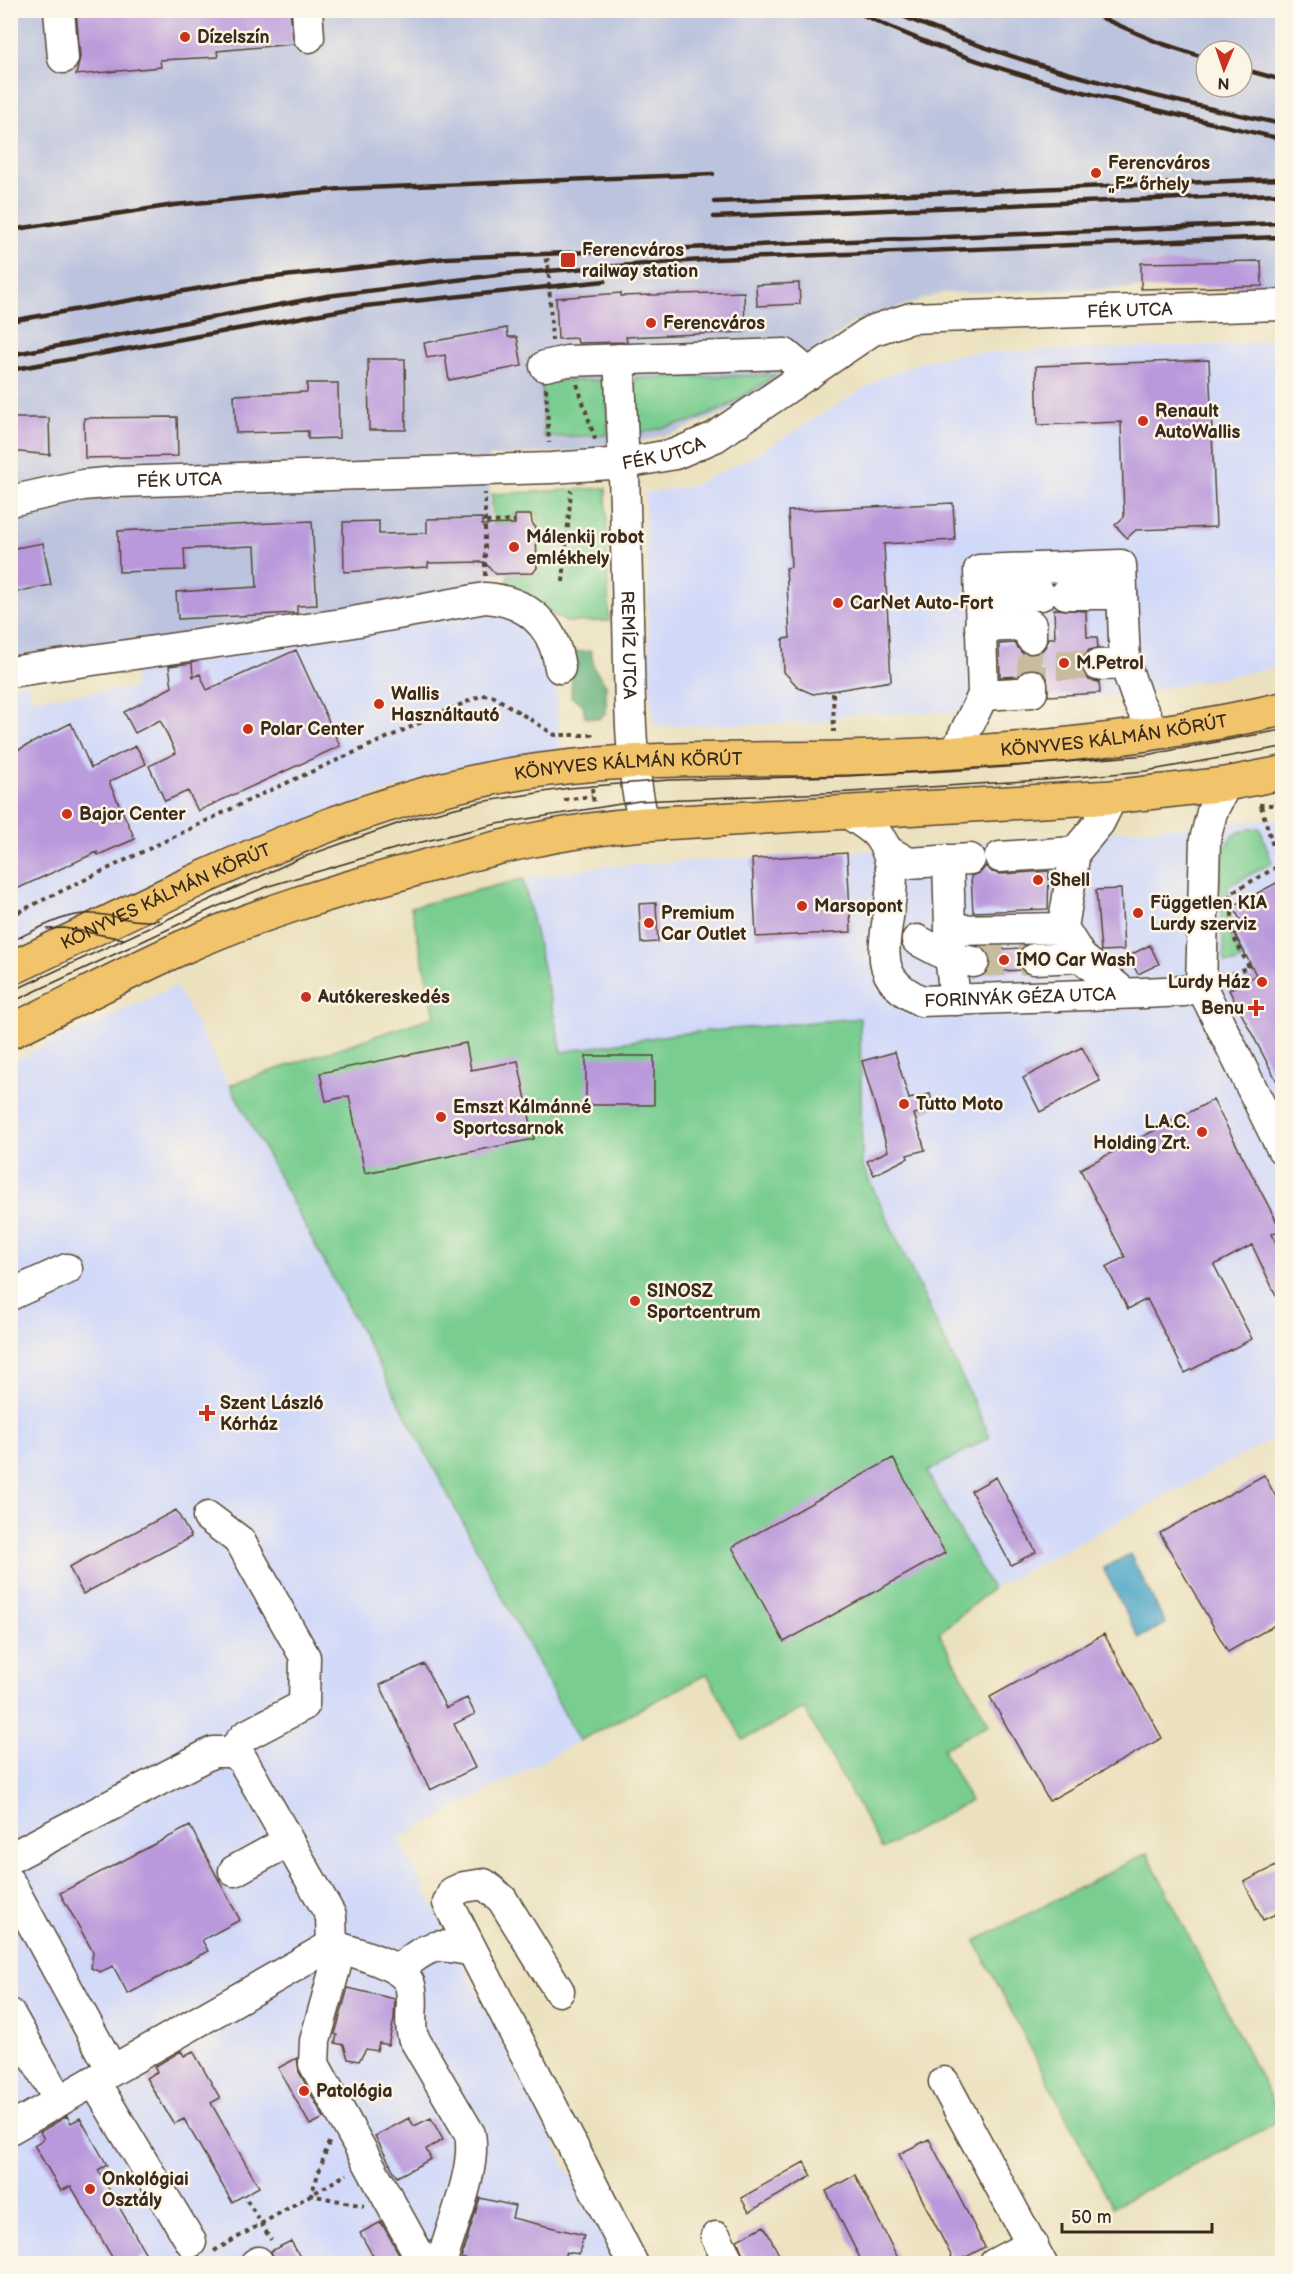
<svg xmlns="http://www.w3.org/2000/svg" width="1293" height="2274" font-family="'Balsamiq Sans',sans-serif">
<style>
.built{fill:#d1d9f9}
.industrial{fill:#bbc3de;fill-rule:evenodd}
.green{fill:#79cd91;stroke:#5a7c58;stroke-width:1.5}
.forest{fill:#62b07b;stroke:#4e6d4c;stroke-width:1.5}
.water{fill:#49a5c7;stroke:#426872;stroke-width:1.5}
.building{fill:#b999db}
.lines{fill:none;stroke-linecap:round;stroke-linejoin:round}
.minor-tunnel{stroke:#c8bc9e;stroke-width:30;stroke-dasharray:30 15;stroke-linecap:butt}
.minor-casing{stroke:#554536;stroke-width:33}
.major-casing{stroke:#554536;stroke-width:36}
.path{stroke:#554536;stroke-width:4;stroke-dasharray:4.5 4.5;stroke-linecap:butt}
.minor{stroke:#fff;stroke-width:30}
.major{stroke:#f1c36a;stroke-width:33}
.tram{stroke:#3b2a1e;stroke-width:1.5}
.rail{stroke:#3b2a1e;stroke-width:4.5}
.poi-dot{fill:#c8321e;stroke:#fcf5e5;stroke-width:2}
.labels{text-anchor:middle;dominant-baseline:central;stroke-width:5;stroke-linejoin:round;paint-order:stroke}
.poi-label{font-size:18px;font-weight:bold;fill:#3b2a1e;stroke:#fcf5e5;text-anchor:start}
.street-label{font-size:18px;fill:#3b2a1e;stroke:#fcf5e5}
</style>
<rect width="100%" height="100%" fill="#fcf5e5"/>
<filter id="ink" filterUnits="userSpaceOnUse"><feTurbulence type="fractalNoise" baseFrequency=".0167" numOctaves="2"/><feDisplacementMap in="SourceGraphic" scale="12" xChannelSelector="R" yChannelSelector="G"/><feConvolveMatrix kernelMatrix="1 2 1 2 8 2 1 2 1" color-interpolation-filters="sRGB"/></filter>
<filter id="wash" filterUnits="userSpaceOnUse"><feTurbulence type="fractalNoise" baseFrequency=".008" numOctaves="4" result="noise"/><feDisplacementMap in="SourceGraphic" scale="24" xChannelSelector="R" yChannelSelector="G"/><feGaussianBlur stdDeviation="1.35" result="paint"/><feColorMatrix in="noise" values="0 0 0 0 0 0 0 0 0 0 0 0 0 0 0 0 0 1.4 0 .05"/><feComposite in="paint" operator="in"/></filter>
<g filter="url(#wash)">
<rect width="100%" height="100%" fill="#ebe1be"/>
<path class="built" d="M1282,339V666L1148,691L959,712L843,715L820,723L655,726L650,687L645,493L692,486L750,458L883,377L925,361L967,353L1236,344Z
M486,613L514,618L539,639L555,675L560,752L508,759L398,787L225,854L11,949V685L28,682L31,699L135,688L134,664Z
M1282,818V1434L992,1589L927,1472L990,1437L862,1165L860,1018L675,1034L562,1052L523,879L597,867L909,848Z
M176,986L579,1741L399,1839L615,2263H11L10,1062Z"/>
<path class="industrial" d="M11,11H1282V284L942,293L854,322L771,389L726,412L674,433L606,449L489,456L491,591L11,668ZM1206,51H1242V87H1206Z"/>
<path class="green" d="M776,375L728,406L696,420L636,434L635,378Z
M607,380L608,435L544,437L542,381Z
M606,488L609,621L566,622L538,606L508,599V575L539,574L538,513H514V523L493,524L492,494Z
M1260,828L1272,863L1228,886L1231,937L1243,959L1235,963H1225C1223,934 1212,861 1230,839C1238,830 1248,829 1260,828Z
M523,879L562,1052L675,1034L860,1018L862,1165L990,1437L927,1472L992,1589L939,1633L989,1724L943,1749L970,1801L882,1849L804,1708L743,1740L707,1674L579,1741L230,1085L435,1016L411,907Z
M1147,1853L1282,2120L1113,2207L975,1941Z"/>
<path class="forest" d="M591,651L594,668L606,685V714L598,719L585,717L583,704L571,697L573,652Z"/>
<path class="water" d="M1130,1554L1166,1624L1139,1638L1103,1568Z"/>
<g id="blocks">
<path class="building" d="M76,10H290L294,44L217,51L218,57L160,60L161,67L76,75L80,57Z
M1261,261L1262,286L1141,289V263Z
M799,283L800,304L757,306L756,285Z
M744,292L745,332L626,337L627,342L578,343L577,338L558,339L556,298L621,293V296Z
M507,328L508,337H517L522,366L449,380L445,355L427,358L424,343Z
M368,359H405L406,430H369Z
M1209,360L1216,527L1136,530L1127,538L1115,525L1124,517L1121,422L1038,425L1036,366Z
M307,383H338L339,438L308,439V431L236,433L234,395L307,392Z
M177,417L178,456L85,458L84,418Z
M10,418H49L50,455L10,451Z
M953,503L955,540L884,544L891,681L813,694L799,688L784,672L783,639L790,638L786,568L791,567L788,511Z
M515,515H531L532,523L536,528L537,568L533,573L496,574L484,562L428,563V567L344,572L343,522L379,521V534L427,533V519L482,518V525L515,524Z
M312,521L317,605L297,606V613L178,619L176,592L257,587L255,546L184,549L185,570L119,572L118,531Z
M43,543L51,585L10,593V549Z
M1054,609L1086,611L1087,637H1097L1098,648L1089,650L1083,656L1081,666L1089,680L1099,682L1100,693L1048,696L1047,677L1041,670L1033,668L1024,670L1018,676L1000,677L999,644L1015,643L1022,653L1030,655L1040,653L1046,646L1048,638H1055Z
M296,650L340,746L198,811L188,791L165,801L149,766L176,753L160,720L135,733L124,712L172,687L169,666L192,663L193,677L200,674L207,690Z
M71,723L91,768L136,746L146,764L109,782L135,839L98,855L97,852L10,892V754Z
M847,853L851,932L756,937L752,859Z
M986,866L992,872L1001,874L1049,871L1048,909L973,912L971,876L980,873Z
M1282,880V1091L1229,990L1256,975L1235,934L1245,929L1233,906Z
M1121,889L1124,950L1101,951L1096,890Z
M656,903L658,942L641,943L639,904Z
M1150,945L1159,964L1138,974L1128,956Z
M1021,948L1017,959L1022,970L988,972L991,964L986,950Z
M466,1043L471,1070L518,1061L534,1139L365,1173L349,1096L326,1101L320,1073Z
M1082,1047L1100,1081L1040,1112L1023,1078Z
M895,1052L909,1099L930,1094L934,1109L914,1114L925,1150L907,1155L908,1158L874,1175L867,1161L888,1151L862,1061Z
M586,1056H654V1105H586Z
M1213,1100L1281,1230L1272,1234L1282,1256V1308L1252,1245L1214,1265L1252,1339L1185,1373L1147,1299L1128,1309L1106,1267L1125,1257L1080,1169Z
M893,1458L945,1553L784,1642L732,1547Z
M1264,1475L1282,1508V1621L1228,1652L1160,1533Z
M996,1477L1036,1552L1011,1565L971,1491Z
M176,1510L191,1537L83,1594L69,1567Z
M1104,1634L1162,1738L1049,1801L990,1697Z
M424,1664L446,1708L467,1698L475,1714L454,1724L475,1768L430,1790L380,1685Z
M190,1826L240,1920L202,1940L208,1951L128,1994L113,1966L100,1972L91,1968L93,1952L60,1893Z
M1282,1863V1911L1263,1920L1244,1882Z
M348,1988L395,1999L394,2020L388,2045L379,2043L377,2051L366,2049L359,2061L348,2059L344,2045L335,2043L337,2035L335,2034Z
M181,2051L184,2056L193,2051L220,2098L211,2103L259,2187L232,2202L184,2119L174,2124L146,2078L157,2072L154,2067Z
M297,2058L299,2072L324,2118L310,2125L278,2068Z
M67,2116L71,2123L80,2118L107,2165L98,2170L146,2254L129,2264H116L71,2186L61,2191L34,2145L44,2139L40,2132Z
M409,2118L414,2126L431,2118L443,2140L426,2149L431,2159L397,2177L375,2136Z
M929,2139L985,2247L955,2263L899,2154Z
M804,2162L812,2176L749,2212L741,2198Z
M855,2175L901,2264H863L826,2191Z
M480,2198L515,2206L512,2218L584,2235L579,2254L566,2252L563,2264H483L461,2258Z
M381,2222L404,2263H377L360,2233Z
M764,2226L784,2264H747L737,2240Z
M291,2241L304,2264H275L271,2251Z"/>
</g>
</g>
<g filter="url(#ink)">
<use href="#blocks" fill-opacity="0" stroke="#554536" stroke-width="1.5"/>
<g class="lines">
<path class="minor-tunnel" d="M1032,685V665H1098
M974,962L1034,959"/>
<g class="minor-casing">
<g id="minor">
<path d="M59,10L63,58"/>
<path d="M307,10L309,37"/>
<path id="s1" d="M619,359C624,446 626,533 628,619C630,687 628,758 644,824"/>
<path d="M545,366L567,361L785,354L809,374"/>
<path id="s2" d="M10,501L83,485L117,482L551,468L625,463L675,454L715,437L871,331L911,318L1282,305"/>
<path d="M1066,594H1122"/>
<path d="M979,598L1041,595"/>
<path d="M980,627L1031,625V638"/>
<path d="M1098,665L1125,664L1138,701L1154,732"/>
<path d="M10,672L342,624L485,598C528,601 554,625 560,668"/>
<path d="M983,695L979,570L1121,565L1125,664"/>
<path d="M955,753L983,695L1032,692V685"/>
<path d="M1226,784L1212,812L1205,840L1201,986L1282,1149"/>
<path id="s3" d="M846,812C856,819 872,827 879,837C912,880 868,946 892,979C900,990 910,995 921,1001L1143,993L1184,991L1201,986"/>
<path d="M888,851L909,863L970,859"/>
<path d="M1075,852L1063,928L1081,957L1124,993"/>
<path d="M1000,857L1075,852L1099,823L1112,797"/>
<path d="M948,860L951,964L955,1000"/>
<path d="M952,930L1063,928"/>
<path d="M917,940L951,958L974,962"/>
<path d="M1034,959L1081,957"/>
<path d="M10,1295L67,1269"/>
<path d="M208,1517L240,1541L305,1657L304,1705L245,1736L231,1752"/>
<path d="M10,1858L213,1752H231L242,1759L331,1916L332,1945L336,1965L315,2041L314,2064L424,2264"/>
<path d="M234,1871L287,1842"/>
<path d="M10,1883L112,2070"/>
<path d="M398,1969C431,1945 432,1942 472,1951"/>
<path d="M559,1991L502,1899L484,1884L464,1887L453,1892L448,1903L633,2264"/>
<path d="M10,2014L59,2101"/>
<path d="M94,2081L191,2242"/>
<path d="M944,2082L1042,2264"/>
<path d="M10,2129L332,1945C352,1952 403,1964 410,1985C415,2001 408,2020 413,2037L470,2134C477,2169 451,2227 441,2264"/>
<path d="M716,2237L730,2264"/>
<path d="M255,2264L258,2262"/>
<path d="M994,2264L1032,2244"/>
</g>
</g>
<g class="major-casing">
<g id="major">
<path id="s4" d="M10,969C177,891 343,800 527,772C631,756 738,760 843,758C990,754 1140,742 1282,709"/>
<path d="M10,1032C67,1004 124,974 181,948C255,915 331,892 409,871C487,849 564,830 644,824L1112,797L1226,784L1282,773"/>
</g>
</g>
<path class="path" d="M544,261L548,260L552,341
M577,384L596,442
M546,388L549,443
M486,522L515,521
M485,576V493
M563,582L571,490
M833,693L834,732
M592,788L594,805
M564,800L592,796
M1259,805H1282
M1261,806L1279,866
M10,916L262,794L482,695L493,696L555,735H592L590,740
M1249,967L1233,936L1231,893L1282,864
M1224,977L1251,966
M329,2142L311,2195L364,2206
M247,2200L271,2240
M214,2251L347,2174"/>
<use href="#minor" class="minor"/>
<use href="#major" class="major"/>
<path class="tram" d="M47,929L64,928L124,939
M10,942C36,930 65,912 94,914C116,915 137,924 159,920
M10,992L298,859L414,818L480,802L569,788L669,780L848,776L1043,764L1146,755L1282,730
M10,1003L216,907L269,886L397,848L497,824L639,801L850,792L1043,780L1146,771L1282,747"/>
<path class="rail" d="M853,10C989,77 1136,105 1282,139
M888,10C1014,65 1148,96 1282,124
M1084,10L1157,42L1206,58
M1242,69L1282,80
M714,202L1282,179
M714,217L1282,194
M10,230L174,205L340,189L713,174
M10,321L248,280L447,258L1282,223
M10,355L327,296L505,274L716,259L1282,237
M10,370L365,306L605,281"/>
</g>
</g>
<g class="poi-dot">
<circle cx="185" cy="37" r="6"/>
<circle cx="1096" cy="173" r="6"/>
<rect x="560" y="252" width="16" height="16" rx="3"/>
<circle cx="651" cy="323" r="6"/>
<circle cx="1143" cy="421" r="6"/>
<circle cx="514" cy="547" r="6"/>
<circle cx="838" cy="603" r="6"/>
<circle cx="1064" cy="663" r="6"/>
<circle cx="379" cy="704" r="6"/>
<circle cx="248" cy="729" r="6"/>
<circle cx="67" cy="814" r="6"/>
<circle cx="1038" cy="880" r="6"/>
<circle cx="802" cy="906" r="6"/>
<circle cx="1138" cy="913" r="6"/>
<circle cx="649" cy="923" r="6"/>
<circle cx="1004" cy="960" r="6"/>
<circle cx="1262" cy="982" r="6"/>
<circle cx="306" cy="997" r="6"/>
<path d="M1253 999h6v6h6v6h-6v6h-6v-6h-6v-6h6z"/>
<circle cx="904" cy="1104" r="6"/>
<circle cx="441" cy="1117" r="6"/>
<circle cx="1202" cy="1132" r="6"/>
<circle cx="635" cy="1301" r="6"/>
<path d="M204 1404h6v6h6v6h-6v6h-6v-6h-6v-6h6z"/>
<circle cx="304" cy="2091" r="6"/>
<circle cx="90" cy="2189" r="6"/>
</g>
<g class="labels">
<g class="poi-label">
<text x="197" y="37">Dízelszín</text>
<text x="1108" y="163">Ferencváros<tspan x="1108" dy="21">„F” őrhely</tspan></text>
<text x="582" y="250">Ferencváros<tspan x="582" dy="21">railway station</tspan></text>
<text x="663" y="323">Ferencváros</text>
<text x="1155" y="411">Renault<tspan x="1155" dy="21">AutoWallis</tspan></text>
<text x="526" y="537">Málenkij robot<tspan x="526" dy="21">emlékhely</tspan></text>
<text x="850" y="603">CarNet Auto-Fort</text>
<text x="1076" y="663">M.Petrol</text>
<text x="391" y="694">Wallis<tspan x="391" dy="21">Használtautó</tspan></text>
<text x="260" y="729">Polar Center</text>
<text x="79" y="814">Bajor Center</text>
<text x="1050" y="880">Shell</text>
<text x="1150" y="903">Független KIA<tspan x="1150" dy="21">Lurdy szerviz</tspan></text>
<text x="814" y="906">Marsopont</text>
<text x="661" y="913">Premium<tspan x="661" dy="21">Car Outlet</tspan></text>
<text x="1016" y="960">IMO Car Wash</text>
<text x="1250" y="982" text-anchor="end">Lurdy Ház</text>
<text x="318" y="997">Autókereskedés</text>
<text x="1244" y="1008" text-anchor="end">Benu</text>
<text x="916" y="1104">Tutto Moto</text>
<text x="453" y="1107">Emszt Kálmánné<tspan x="453" dy="21">Sportcsarnok</tspan></text>
<text x="1190" y="1122" text-anchor="end">L.A.C.<tspan x="1190" dy="21">Holding Zrt.</tspan></text>
<text x="647" y="1291">SINOSZ<tspan x="647" dy="21">Sportcentrum</tspan></text>
<text x="220" y="1403">Szent László<tspan x="220" dy="21">Kórház</tspan></text>
<text x="316" y="2091">Patológia</text>
<text x="102" y="2179">Onkológiai<tspan x="102" dy="21">Osztály</tspan></text>
</g>
<g class="street-label">
<text stroke="none"><textPath href="#s2" startOffset="1161">FÉK UTCA</textPath></text>
<text stroke="none"><textPath href="#s2" startOffset="657">FÉK UTCA</textPath></text>
<text stroke="none"><textPath href="#s2" startOffset="171">FÉK UTCA</textPath></text>
<text stroke="none"><textPath href="#s1" startOffset="286">REMÍZ UTCA</textPath></text>
<text stroke="none"><textPath href="#s4" startOffset="1144">KÖNYVES KÁLMÁN KÖRÚT</textPath></text>
<text stroke="none"><textPath href="#s4" startOffset="657">KÖNYVES KÁLMÁN KÖRÚT</textPath></text>
<text stroke="none"><textPath href="#s4" startOffset="172">KÖNYVES KÁLMÁN KÖRÚT</textPath></text>
<text stroke="none"><textPath href="#s3" startOffset="324">FORINYÁK GÉZA UTCA</textPath></text>
</g>
</g>
<rect width="1293" height="2274" fill="none" stroke="#fcf5e5" stroke-width="36"/>
<g transform="translate(1224 69) rotate(182)"><circle r="28" fill="#fcf5e5" stroke="#afa495" stroke-width="1.5"/>
<path d="M0-4.5L10 22L0 15L-10 22Z" fill="#c8321e"/>
<text y="-9" font-size="16" font-weight="bold" text-anchor="middle" fill="#3b2a1e">N</text>
</g>
<path d="M1062 2223v9h150v-9" fill="none" stroke="#3b2a1e" stroke-width="3"/>
<text x="1071" y="2223" font-size="18" fill="#3b2a1e" stroke="#fcf5e5" stroke-width="4.5" paint-order="stroke">50 m</text>
</svg>
